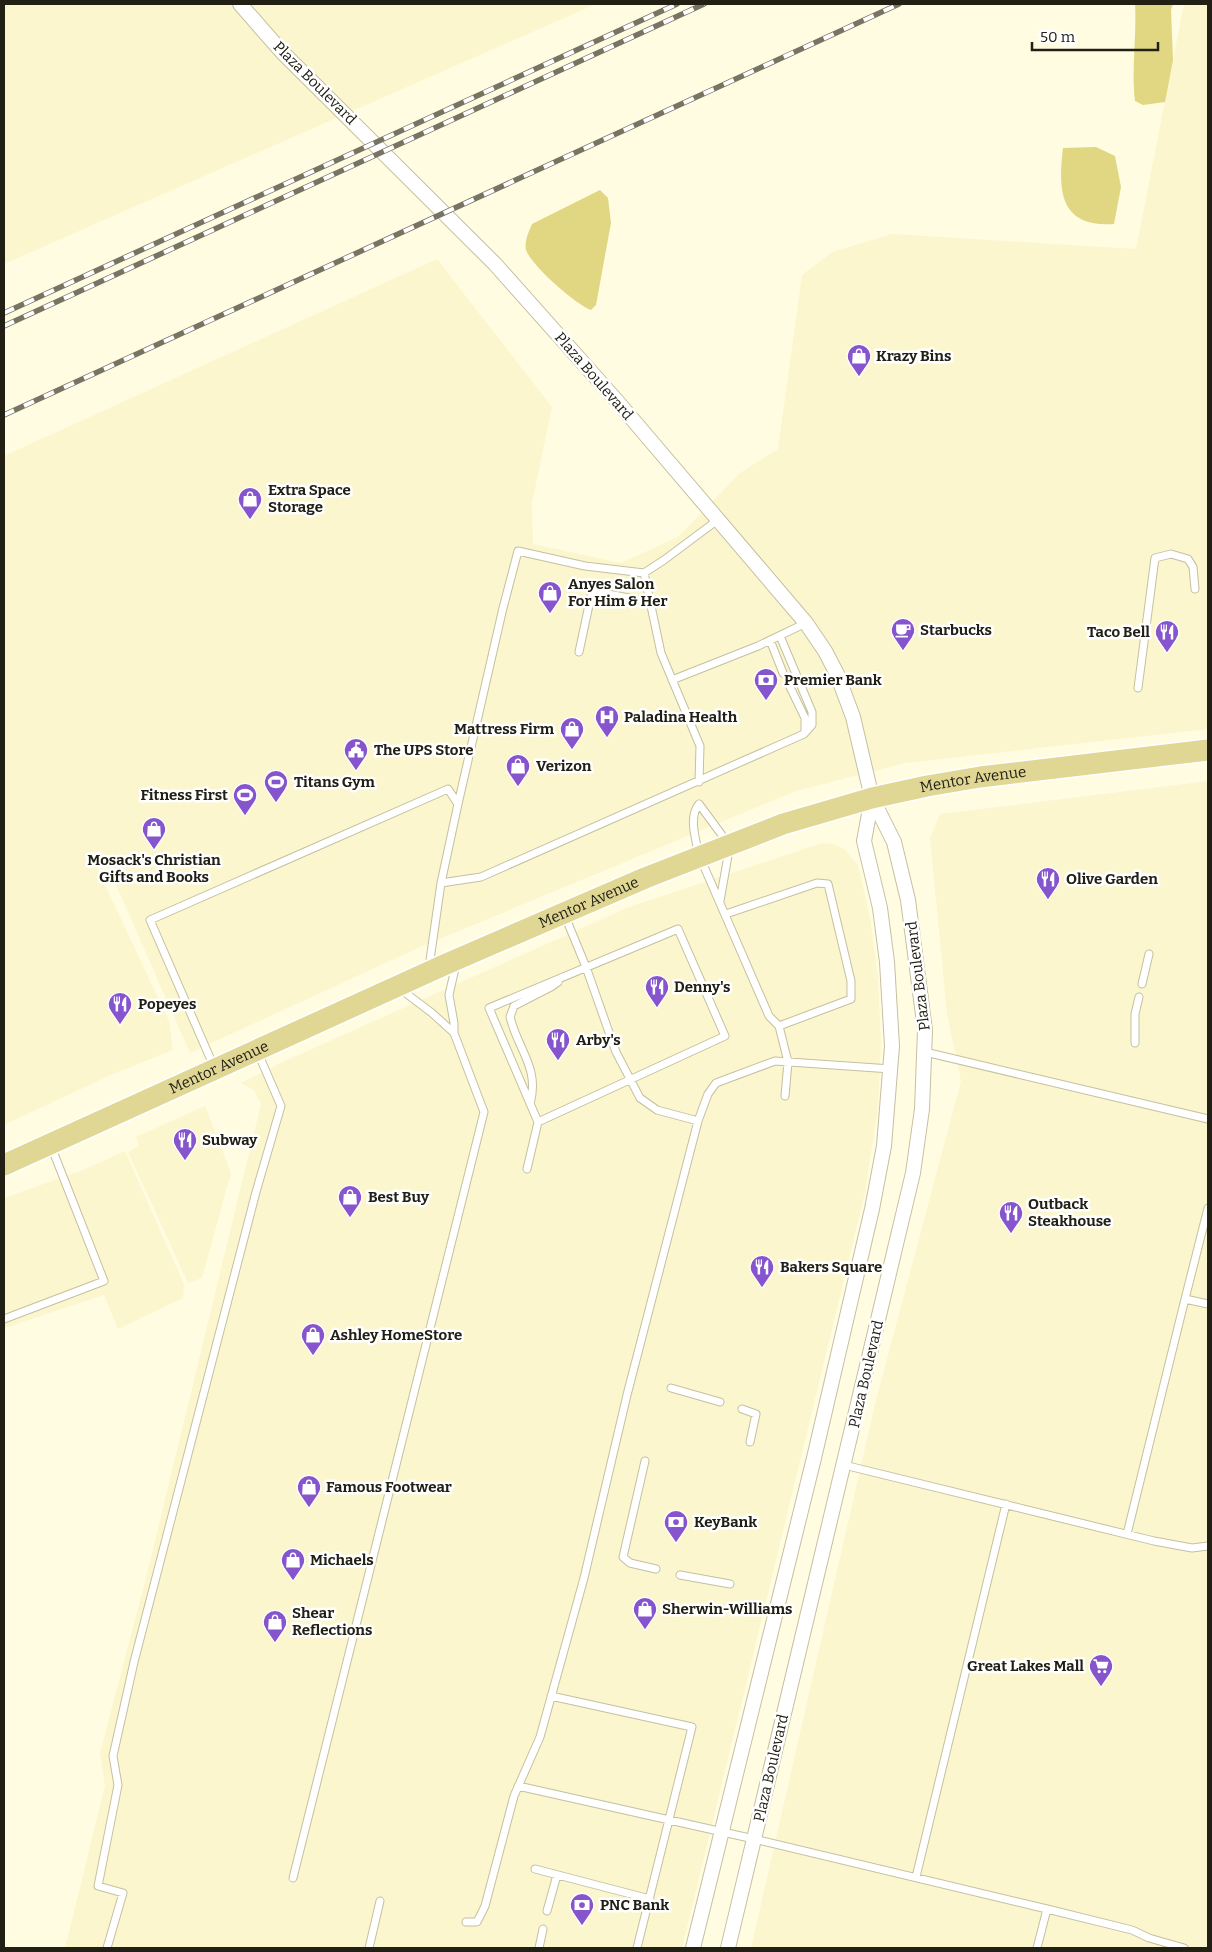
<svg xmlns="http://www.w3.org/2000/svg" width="1212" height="1952" font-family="Bitter,serif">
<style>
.built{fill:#fbf6cd}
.water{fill:#e1d682}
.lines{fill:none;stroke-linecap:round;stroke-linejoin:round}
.service-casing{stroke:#c4c0a1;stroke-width:9}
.minor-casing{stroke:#c4c0a1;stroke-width:16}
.primary-casing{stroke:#fff;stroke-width:24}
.service{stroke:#fff;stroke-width:7}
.minor{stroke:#fff;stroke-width:14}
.primary{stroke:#e0d794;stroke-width:21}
.rail-casing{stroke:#777463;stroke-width:5.5}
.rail{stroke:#fff;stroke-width:4;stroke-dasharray:11;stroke-linecap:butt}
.labels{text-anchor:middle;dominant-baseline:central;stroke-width:5;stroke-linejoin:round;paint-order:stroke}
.street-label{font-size:15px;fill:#222015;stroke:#fff}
.poi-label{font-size:15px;font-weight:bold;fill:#222015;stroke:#fff;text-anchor:start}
</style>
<rect width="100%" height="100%" fill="#fffce2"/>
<path class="built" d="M4,4H596L4,264Z
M1184,4H1208V729L906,763L796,791L418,948L190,1053L101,851L90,853L169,1021L173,1050L113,1074L4,1125V456L437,259L552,407L532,503L533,544L621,563L678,537L740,473L778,449L802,275L832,252L892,234L1136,249Z
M1208,781V1948H751L875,1404L961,1081L947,1014L930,838L940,814Z
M822,843L833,844L844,849L858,865L870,917L878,978L881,1043L878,1107L865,1193L682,1948H65L105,1786L100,1753L146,1578L261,1104L254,1090L241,1083L285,1061L629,907Z
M205,1106L231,1173L202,1278L188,1283L128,1152L139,1146L136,1137Z
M125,1151L184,1284L183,1298L118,1329L104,1295L4,1328V1198L83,1170Z"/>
<path class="water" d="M1135,4H1173L1171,10L1173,60L1165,102L1143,105L1135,101C1131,69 1137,36 1135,4Z
M1096,147L1115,156L1121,187L1114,224C1059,228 1058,190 1063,148Z
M600,190L608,198L611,223L596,305L591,310C575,304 532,266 526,250C524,242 529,231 532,224Z"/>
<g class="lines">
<g class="service-casing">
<path id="service" d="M644,573L661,653L700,746L699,782
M770,640L783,673
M579,652L592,591L650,602
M672,680L758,646L806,623
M790,687L805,718V731
M1138,688L1155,558L1171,554L1188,559L1193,567L1195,589
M441,883L481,877L804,734L812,725V712L780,636
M720,901L729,850
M726,914L817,883L828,884L851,981V999L779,1026L769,1016L699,855C696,840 688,817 699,804L727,842
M565,916L586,967L616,1052L640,1098L657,1110L698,1121
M429,967L441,883L458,804L503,608L518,551L585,566L644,573L664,560L719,519
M1142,984L1149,954
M399,988L432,1013L454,1033
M779,1026L788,1062L785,1096
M1135,1043V1014L1139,997
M925,1052L1208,1119
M214,1067L150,920L448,789L458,804
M530,1104C540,1068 518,1050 510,1017L514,1006L551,987L558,982
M527,1169L538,1122L725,1036L678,929L489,1008L538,1122
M1185,1299L1208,1208
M4,1319L104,1281L51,1146
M671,1388L720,1402
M742,1409L756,1414L750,1442
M645,1461L623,1557L630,1563L656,1569
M844,1465L1154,1541L1192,1548L1208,1546
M1127,1534L1185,1299L1208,1304
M680,1575L730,1584
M551,1696L692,1727L637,1948
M518,1786L754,1839L1047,1909L1132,1930L1149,1938L1184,1948
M535,1869L650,1899
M916,1877L1006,1504
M293,1878L484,1112L454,1033V1023L449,995L456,964
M547,1911L557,1875
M466,1922H477L485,1906L514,1796L540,1737L584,1578L627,1395L698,1121L708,1094L716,1083L775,1061L891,1069
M107,1948L123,1893L98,1886L118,1785L113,1756L134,1662L256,1192L281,1106L258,1053
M369,1948L380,1901
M539,1948L543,1929
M1037,1948L1047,1909"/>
</g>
<g class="minor-casing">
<path id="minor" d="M240,4L282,52L495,264L616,400L806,623L825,651L837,674L853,717L872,798L894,842L908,900L925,1030L922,1109L913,1173L728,1948
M693,1948L814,1458L872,1209L884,1146L892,1046L887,962L880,908L864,841L872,798"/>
</g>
<g class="primary-casing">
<g id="primary">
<path id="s1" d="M4,1165L444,965L645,878L783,824L872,798L927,786L980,777L1208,750"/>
</g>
</g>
<use href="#service" class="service"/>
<use href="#minor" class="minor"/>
<use href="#primary" class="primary"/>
<g class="rail-casing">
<path id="rail" d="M4,313L677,4
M4,326L704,4
M4,415L899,4"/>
</g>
<use href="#rail" class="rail"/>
</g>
<defs>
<g id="shop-pin" transform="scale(1.25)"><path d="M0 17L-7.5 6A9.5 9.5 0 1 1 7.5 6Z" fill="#8654cc" stroke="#fff"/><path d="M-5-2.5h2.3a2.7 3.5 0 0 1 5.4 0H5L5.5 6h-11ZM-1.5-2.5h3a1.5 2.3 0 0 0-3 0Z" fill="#fff"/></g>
<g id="cafe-pin" transform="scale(1.25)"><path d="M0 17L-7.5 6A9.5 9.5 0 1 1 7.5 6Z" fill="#8654cc" stroke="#fff"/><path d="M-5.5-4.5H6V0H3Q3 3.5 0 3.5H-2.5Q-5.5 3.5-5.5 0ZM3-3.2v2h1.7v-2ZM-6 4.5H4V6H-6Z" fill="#fff"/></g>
<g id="restaurant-pin" transform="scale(1.25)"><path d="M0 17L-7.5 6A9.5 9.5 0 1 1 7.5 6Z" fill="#8654cc" stroke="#fff"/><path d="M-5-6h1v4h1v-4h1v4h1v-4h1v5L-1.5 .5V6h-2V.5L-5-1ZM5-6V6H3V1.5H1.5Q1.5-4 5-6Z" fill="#fff"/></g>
<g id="bank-pin" transform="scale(1.25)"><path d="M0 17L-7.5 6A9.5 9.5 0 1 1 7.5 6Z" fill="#8654cc" stroke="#fff"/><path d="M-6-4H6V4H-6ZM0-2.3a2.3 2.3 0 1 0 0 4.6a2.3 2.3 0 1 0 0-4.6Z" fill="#fff"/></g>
<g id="hospital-pin" transform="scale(1.25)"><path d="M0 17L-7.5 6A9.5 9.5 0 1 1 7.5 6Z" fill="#8654cc" stroke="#fff"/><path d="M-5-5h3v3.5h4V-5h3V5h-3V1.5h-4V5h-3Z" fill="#fff"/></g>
<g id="civic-pin" transform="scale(1.25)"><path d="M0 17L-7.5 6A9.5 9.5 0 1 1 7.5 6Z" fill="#8654cc" stroke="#fff"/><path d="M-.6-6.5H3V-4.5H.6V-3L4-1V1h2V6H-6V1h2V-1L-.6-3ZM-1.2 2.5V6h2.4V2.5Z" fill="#fff"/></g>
<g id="stadium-pin" transform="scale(1.25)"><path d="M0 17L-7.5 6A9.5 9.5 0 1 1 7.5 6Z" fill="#8654cc" stroke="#fff"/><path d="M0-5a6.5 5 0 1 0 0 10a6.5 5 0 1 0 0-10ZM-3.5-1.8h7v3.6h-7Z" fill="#fff"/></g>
<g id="supermarket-pin" transform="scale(1.25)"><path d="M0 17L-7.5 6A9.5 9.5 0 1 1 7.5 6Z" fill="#8654cc" stroke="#fff"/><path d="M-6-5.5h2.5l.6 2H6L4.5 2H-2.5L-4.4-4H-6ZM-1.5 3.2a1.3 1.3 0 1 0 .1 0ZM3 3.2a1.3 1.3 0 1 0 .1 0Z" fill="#fff"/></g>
</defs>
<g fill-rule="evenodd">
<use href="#shop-pin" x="859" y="356"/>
<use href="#shop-pin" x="250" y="499"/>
<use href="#shop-pin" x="550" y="593"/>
<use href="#cafe-pin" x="903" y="630"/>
<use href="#restaurant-pin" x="1167" y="632"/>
<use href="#bank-pin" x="766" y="680"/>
<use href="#hospital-pin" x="607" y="717"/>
<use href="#shop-pin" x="572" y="729"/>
<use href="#civic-pin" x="356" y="750"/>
<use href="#shop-pin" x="518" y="766"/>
<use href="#stadium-pin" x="276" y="782"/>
<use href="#stadium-pin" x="245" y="795"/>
<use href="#shop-pin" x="154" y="829"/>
<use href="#restaurant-pin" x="1048" y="879"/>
<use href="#restaurant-pin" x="657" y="987"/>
<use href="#restaurant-pin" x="120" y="1004"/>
<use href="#restaurant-pin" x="558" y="1040"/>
<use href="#restaurant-pin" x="185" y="1140"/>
<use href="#shop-pin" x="350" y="1197"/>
<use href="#restaurant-pin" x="1011" y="1213"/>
<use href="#restaurant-pin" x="762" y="1267"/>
<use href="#shop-pin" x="313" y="1335"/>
<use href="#shop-pin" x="309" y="1487"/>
<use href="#bank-pin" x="676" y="1522"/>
<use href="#shop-pin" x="293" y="1560"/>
<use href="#shop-pin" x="645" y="1609"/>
<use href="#shop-pin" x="275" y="1622"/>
<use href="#supermarket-pin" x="1101" y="1666"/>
<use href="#bank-pin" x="582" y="1905"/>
</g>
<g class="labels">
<g class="street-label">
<text transform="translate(315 83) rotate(45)">Plaza Boulevard</text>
<text transform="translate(594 376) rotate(49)">Plaza Boulevard</text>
<text stroke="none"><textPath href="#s1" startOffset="1046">Mentor Avenue</textPath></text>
<text stroke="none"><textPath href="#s1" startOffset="641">Mentor Avenue</textPath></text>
<text transform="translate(918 976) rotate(-97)">Plaza Boulevard</text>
<text stroke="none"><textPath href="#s1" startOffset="236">Mentor Avenue</textPath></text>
<text transform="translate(866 1374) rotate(-77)">Plaza Boulevard</text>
<text transform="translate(771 1768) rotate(-77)">Plaza Boulevard</text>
</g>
<g class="poi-label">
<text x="876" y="356">Krazy Bins</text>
<text x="268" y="490">Extra Space<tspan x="268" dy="17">Storage</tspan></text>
<text x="568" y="584">Anyes Salon<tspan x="568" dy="17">For Him &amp; Her</tspan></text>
<text x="920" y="630">Starbucks</text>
<text x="1150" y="632" text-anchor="end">Taco Bell</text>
<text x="784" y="680">Premier Bank</text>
<text x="624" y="717">Paladina Health</text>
<text x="554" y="729" text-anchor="end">Mattress Firm</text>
<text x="374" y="750">The UPS Store</text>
<text x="536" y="766">Verizon</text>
<text x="294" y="782">Titans Gym</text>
<text x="228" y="795" text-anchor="end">Fitness First</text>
<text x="154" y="860" text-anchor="middle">Mosack's Christian<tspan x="154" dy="17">Gifts and Books</tspan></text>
<text x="1066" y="879">Olive Garden</text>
<text x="674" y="987">Denny's</text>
<text x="138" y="1004">Popeyes</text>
<text x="576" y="1040">Arby's</text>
<text x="202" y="1140">Subway</text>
<text x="368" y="1197">Best Buy</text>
<text x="1028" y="1204">Outback<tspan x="1028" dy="17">Steakhouse</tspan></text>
<text x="780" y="1267">Bakers Square</text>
<text x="330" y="1335">Ashley HomeStore</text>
<text x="326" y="1487">Famous Footwear</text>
<text x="694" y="1522">KeyBank</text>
<text x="310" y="1560">Michaels</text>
<text x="662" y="1609">Sherwin-Williams</text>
<text x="292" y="1613">Shear<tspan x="292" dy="17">Reflections</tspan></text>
<text x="1084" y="1666" text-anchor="end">Great Lakes Mall</text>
<text x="600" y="1905">PNC Bank</text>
</g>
</g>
<rect width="1212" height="1952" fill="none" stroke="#222015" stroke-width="10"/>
<path d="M1032 42v8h126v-8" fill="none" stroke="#222015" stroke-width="2.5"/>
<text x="1040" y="42" font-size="15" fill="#222015" stroke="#ffffff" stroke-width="4" paint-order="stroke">50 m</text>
</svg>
